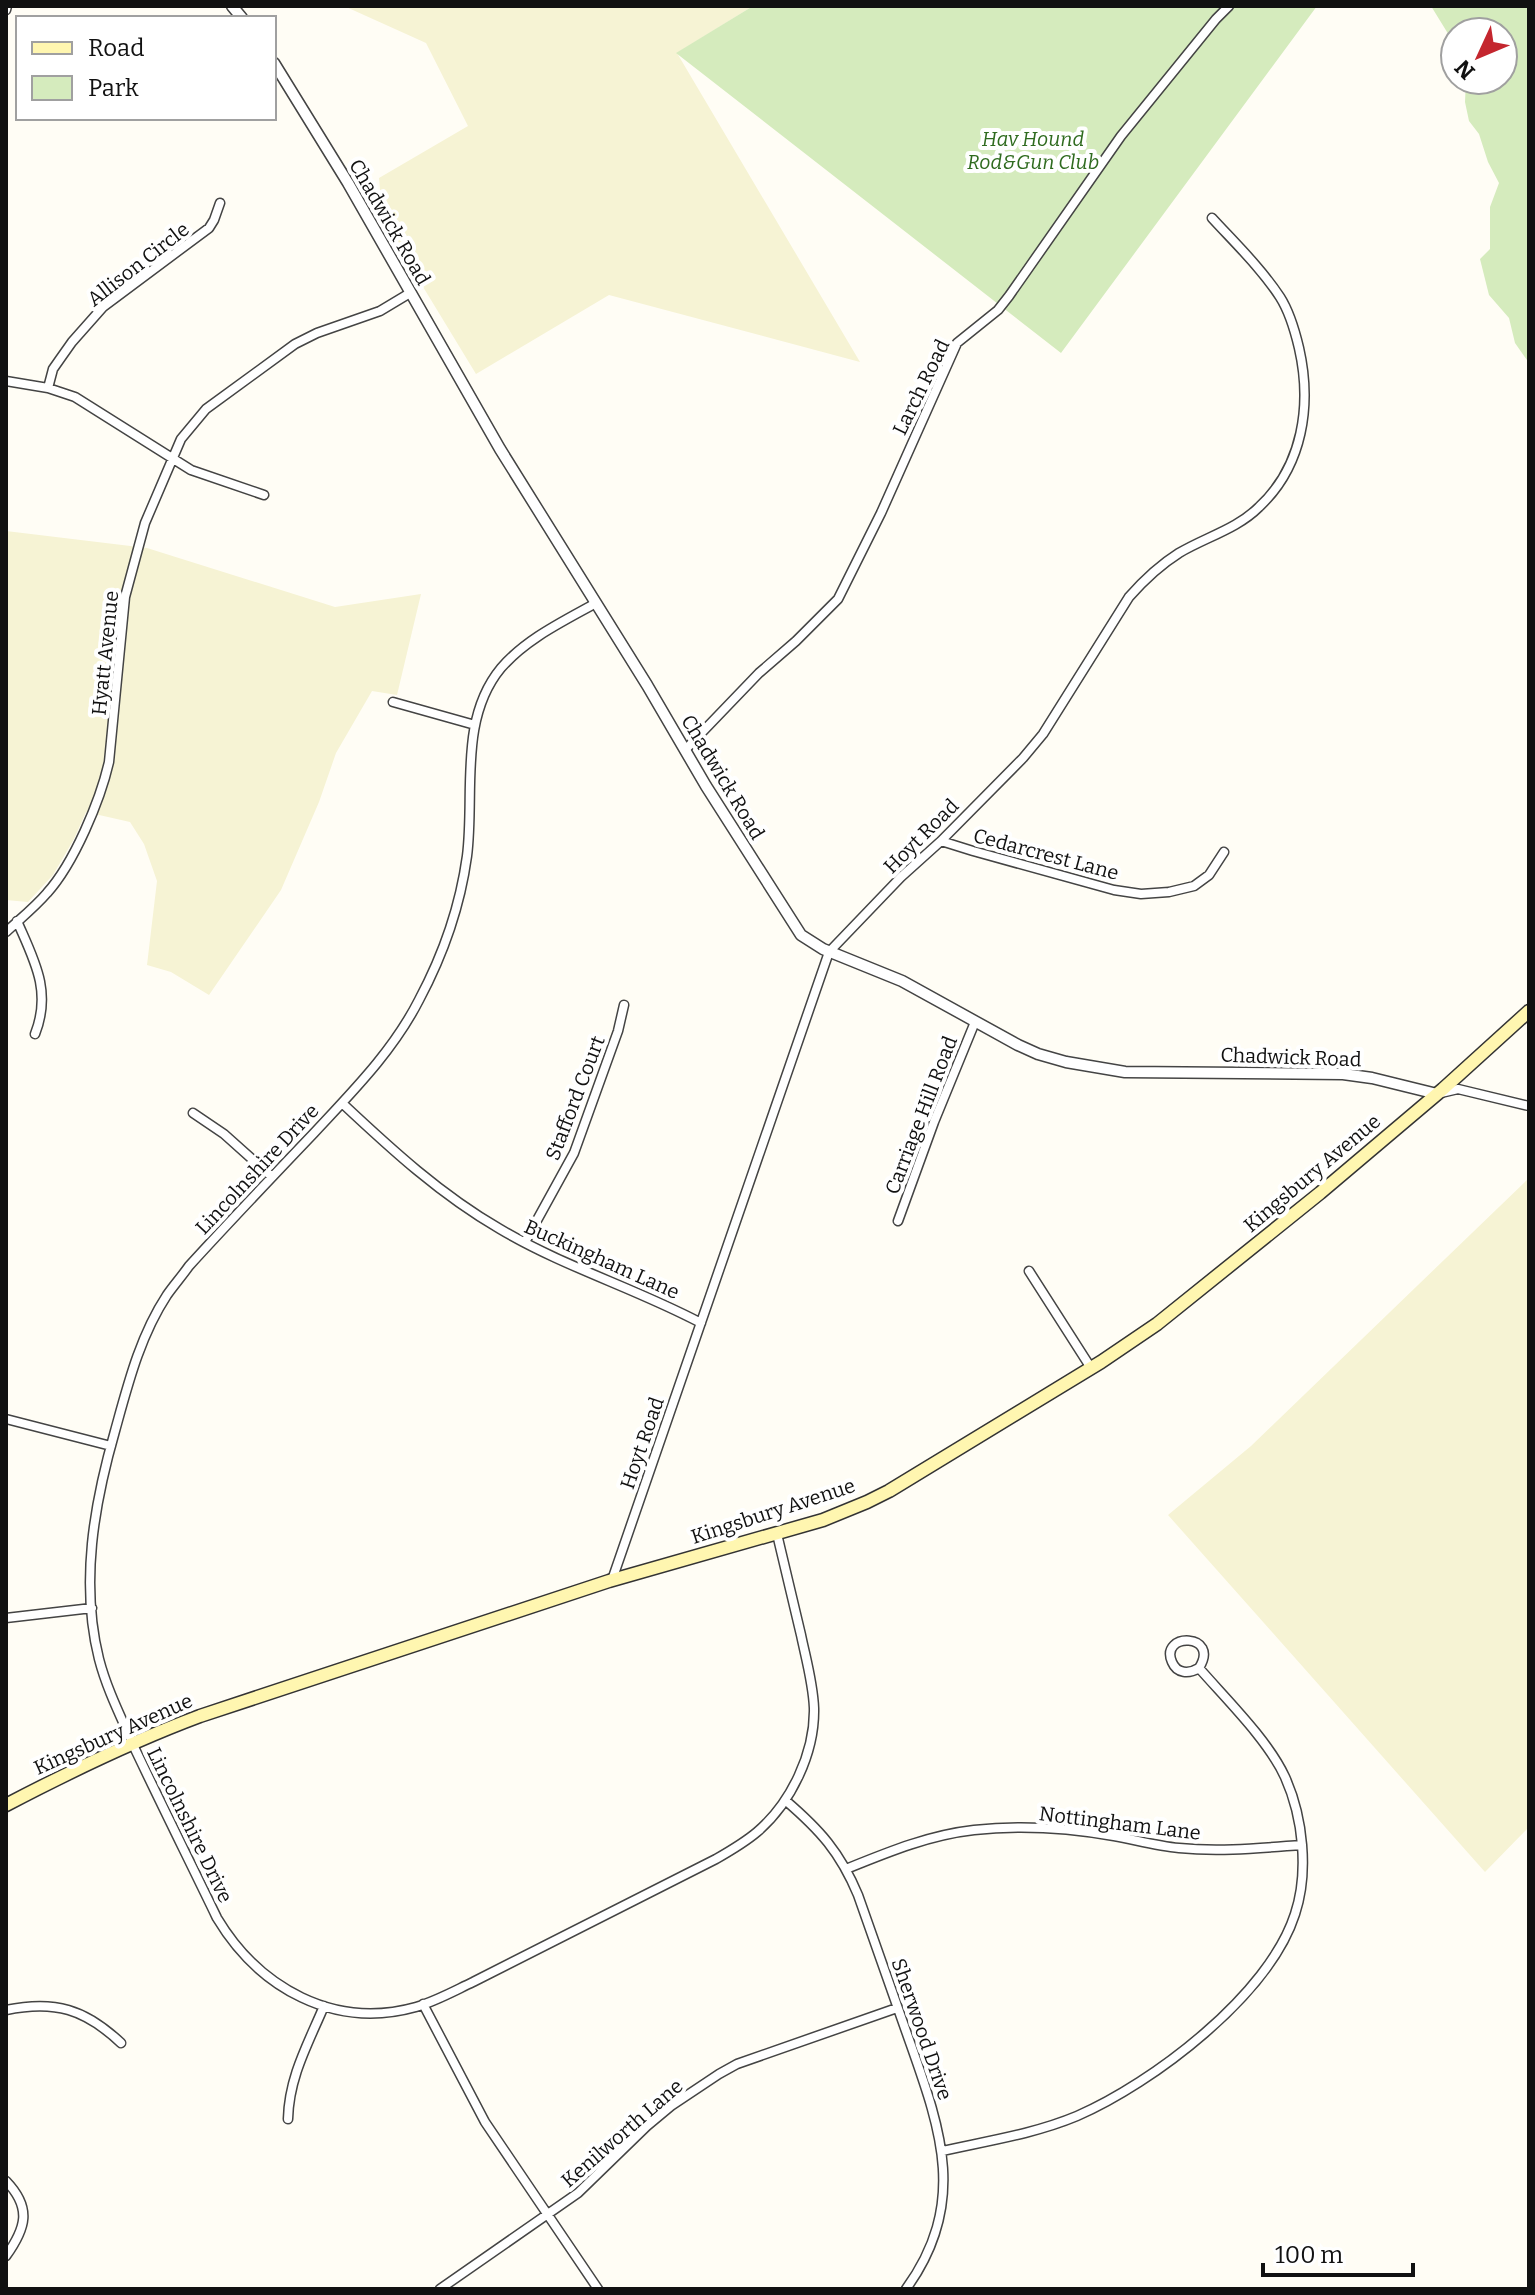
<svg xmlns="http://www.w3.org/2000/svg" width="1535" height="2295" font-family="Bitter,serif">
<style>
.farmland{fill:#f6f3d4}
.green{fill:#d5ebbd}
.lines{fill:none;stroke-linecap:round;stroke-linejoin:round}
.minor-casing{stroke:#444;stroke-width:11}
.tertiary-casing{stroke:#444;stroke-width:13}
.secondary-casing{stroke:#333;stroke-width:15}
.minor{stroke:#fff;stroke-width:8}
.tertiary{stroke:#fff;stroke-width:10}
.secondary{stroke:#fff6b0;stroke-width:12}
.labels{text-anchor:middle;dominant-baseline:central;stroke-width:8;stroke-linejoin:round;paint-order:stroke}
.park-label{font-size:20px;font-style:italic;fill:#2f6b1f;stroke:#fff}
.street-label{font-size:20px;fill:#111;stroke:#fff}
</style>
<rect width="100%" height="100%" fill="#fffdf5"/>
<path class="farmland" d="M344,6H753L677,53L860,362L609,295L476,374L383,221L379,178L468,126L426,43Z
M6,531L147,548L335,607L421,594L397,695L372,691L336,753L319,802L281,890L209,995L171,972L147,965L157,881L144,844L130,822L86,812L74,839L53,875L28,902L6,900Z
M1529,1178V1827L1485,1872L1168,1515L1251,1446Z"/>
<path class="green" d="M753,6H1317L1061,353L676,53Z
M1431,6H1529V363L1515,343L1509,318L1489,295L1480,259L1490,249V207L1499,183L1488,162L1479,134L1469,121L1465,102L1466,80H1503V32H1455V45Z"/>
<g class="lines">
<g class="minor-casing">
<path id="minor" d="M6,10L7,6
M6,381L48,388L75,397L191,470L264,495
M48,388L53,369L60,359L72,342L103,307L209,228L214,220L220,203
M596,603C562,622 526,639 501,668C458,720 475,794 467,856C460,907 443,955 419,1000C393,1051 353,1091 314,1133C272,1177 230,1221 189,1266C182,1276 174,1285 167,1295C140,1336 128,1384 115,1431C94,1504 80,1583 99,1659C107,1690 122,1719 135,1749C162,1806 190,1862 217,1918C259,1988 334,2030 416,2007C436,2001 454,1991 473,1982L716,1859C730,1851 744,1843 757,1832C791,1803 815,1753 814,1708C813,1683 806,1659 801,1635C793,1602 785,1568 777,1534
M393,702L475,725
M685,750L759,673L796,641L838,599L881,513L957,343L998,310L1009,296L1121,136L1216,19L1229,6
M941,841L973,851L1114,890L1141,894L1169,892L1194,886L1209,875L1224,852
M17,921C34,960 52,991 35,1034
M6,932C20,919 35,907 47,893C74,863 100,801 109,762L125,597L145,523L181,439L206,409L295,344L317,333L380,311L410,293
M1441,1093L1458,1089L1529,1106
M342,1103C391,1149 441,1195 500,1229C564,1267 635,1288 701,1323
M193,1113L224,1134L272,1177
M898,1221L934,1122L975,1022
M525,1242L574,1153L618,1031L624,1005
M1029,1271L1091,1368
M6,1419L111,1446
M612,1580L829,952L901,877L941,841L1023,758L1043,734L1129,597C1144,580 1160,565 1179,553C1206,537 1237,529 1259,507C1303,466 1312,405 1299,348C1295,331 1289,311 1280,297C1261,268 1235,243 1212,218
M6,1618L92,1608
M785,1800C820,1830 840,1852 858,1895C874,1941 890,1987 907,2034C939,2125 970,2201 906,2289
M846,1869C888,1852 929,1835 974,1830C1020,1825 1068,1828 1114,1836C1136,1840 1157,1846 1179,1848C1220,1852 1260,1848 1301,1845
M423,2004L485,2122L598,2289
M6,2010C55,2000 85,2009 121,2043
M288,2119C289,2077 308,2044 324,2006
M942,2151C987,2141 1034,2134 1077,2116C1153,2083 1269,1995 1295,1914C1309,1872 1303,1817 1285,1777C1268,1740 1226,1699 1199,1668C1221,1633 1159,1632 1172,1662C1177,1674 1189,1674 1199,1668
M6,2181C32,2208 26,2228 6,2256
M440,2289L578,2193L647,2126L671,2106L719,2074L737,2064L897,2008"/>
</g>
<g class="tertiary-casing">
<path id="tertiary" d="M232,6L242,18
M274,63L348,183L500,449L647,685L706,786L801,935L823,949L902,981L1018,1045L1038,1054L1066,1062L1125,1072L1343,1074L1372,1078L1437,1094"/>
</g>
<g class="secondary-casing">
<path id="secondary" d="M6,1805C69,1772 133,1741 200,1716L609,1581L823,1520L867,1502L889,1491L1101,1362L1157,1324L1320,1193L1443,1089L1529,1011"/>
</g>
<use href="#minor" class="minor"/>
<use href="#tertiary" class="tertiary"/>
<use href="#secondary" class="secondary"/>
</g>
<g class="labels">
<g class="park-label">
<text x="1033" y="139">Hav Hound<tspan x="1033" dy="23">Rod&amp;Gun Club</tspan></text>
</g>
<g class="street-label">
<text transform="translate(390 222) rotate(60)">Chadwick Road</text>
<text transform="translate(138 264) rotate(-38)">Allison Circle</text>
<text transform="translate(921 387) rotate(-64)">Larch Road</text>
<text transform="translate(105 653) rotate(-84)">Hyatt Avenue</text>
<text transform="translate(723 777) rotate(59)">Chadwick Road</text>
<text transform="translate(921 836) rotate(-45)">Hoyt Road</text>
<text transform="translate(1046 854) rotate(15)">Cedarcrest Lane</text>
<text transform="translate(1291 1057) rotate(2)">Chadwick Road</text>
<text transform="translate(575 1098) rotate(-69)">Stafford Court</text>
<text transform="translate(921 1115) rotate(-69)">Carriage Hill Road</text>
<text transform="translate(257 1169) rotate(-47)">Lincolnshire Drive</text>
<text transform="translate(1312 1173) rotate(-40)">Kingsbury Avenue</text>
<text transform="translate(602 1259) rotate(24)">Buckingham Lane</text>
<text transform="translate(642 1443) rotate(-71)">Hoyt Road</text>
<text transform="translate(773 1511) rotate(-18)">Kingsbury Avenue</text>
<text transform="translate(113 1734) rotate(-24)">Kingsbury Avenue</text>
<text transform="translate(1120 1823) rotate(7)">Nottingham Lane</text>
<text transform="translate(190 1825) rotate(64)">Lincolnshire Drive</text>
<text transform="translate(922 2029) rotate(71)">Sherwood Drive</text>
<text transform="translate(622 2133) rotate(-41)">Kenilworth Lane</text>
</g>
</g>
<rect width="1535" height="2295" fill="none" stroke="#111111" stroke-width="16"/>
<rect x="16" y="16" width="260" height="104" fill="#ffffff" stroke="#a0a0a0" stroke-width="2"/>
<rect x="32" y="42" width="40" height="12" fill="#fff6b0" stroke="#a0a0a0" stroke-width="2"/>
<text x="88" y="56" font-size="24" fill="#111111">Road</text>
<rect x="32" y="76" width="40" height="24" fill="#d5ebbd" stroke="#a0a0a0" stroke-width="2"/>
<text x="88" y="96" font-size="24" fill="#111111">Park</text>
<g transform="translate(1479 56) rotate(226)"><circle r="38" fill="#ffffff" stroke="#a0a0a0" stroke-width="2"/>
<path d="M0-6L14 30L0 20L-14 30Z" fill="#c4262e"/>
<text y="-12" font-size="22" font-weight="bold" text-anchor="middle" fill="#111111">N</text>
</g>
<path d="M1263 2263v12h150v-12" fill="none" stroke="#111111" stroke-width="4"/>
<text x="1275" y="2263" font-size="24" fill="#111111" stroke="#ffffff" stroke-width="6" paint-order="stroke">100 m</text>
</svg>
